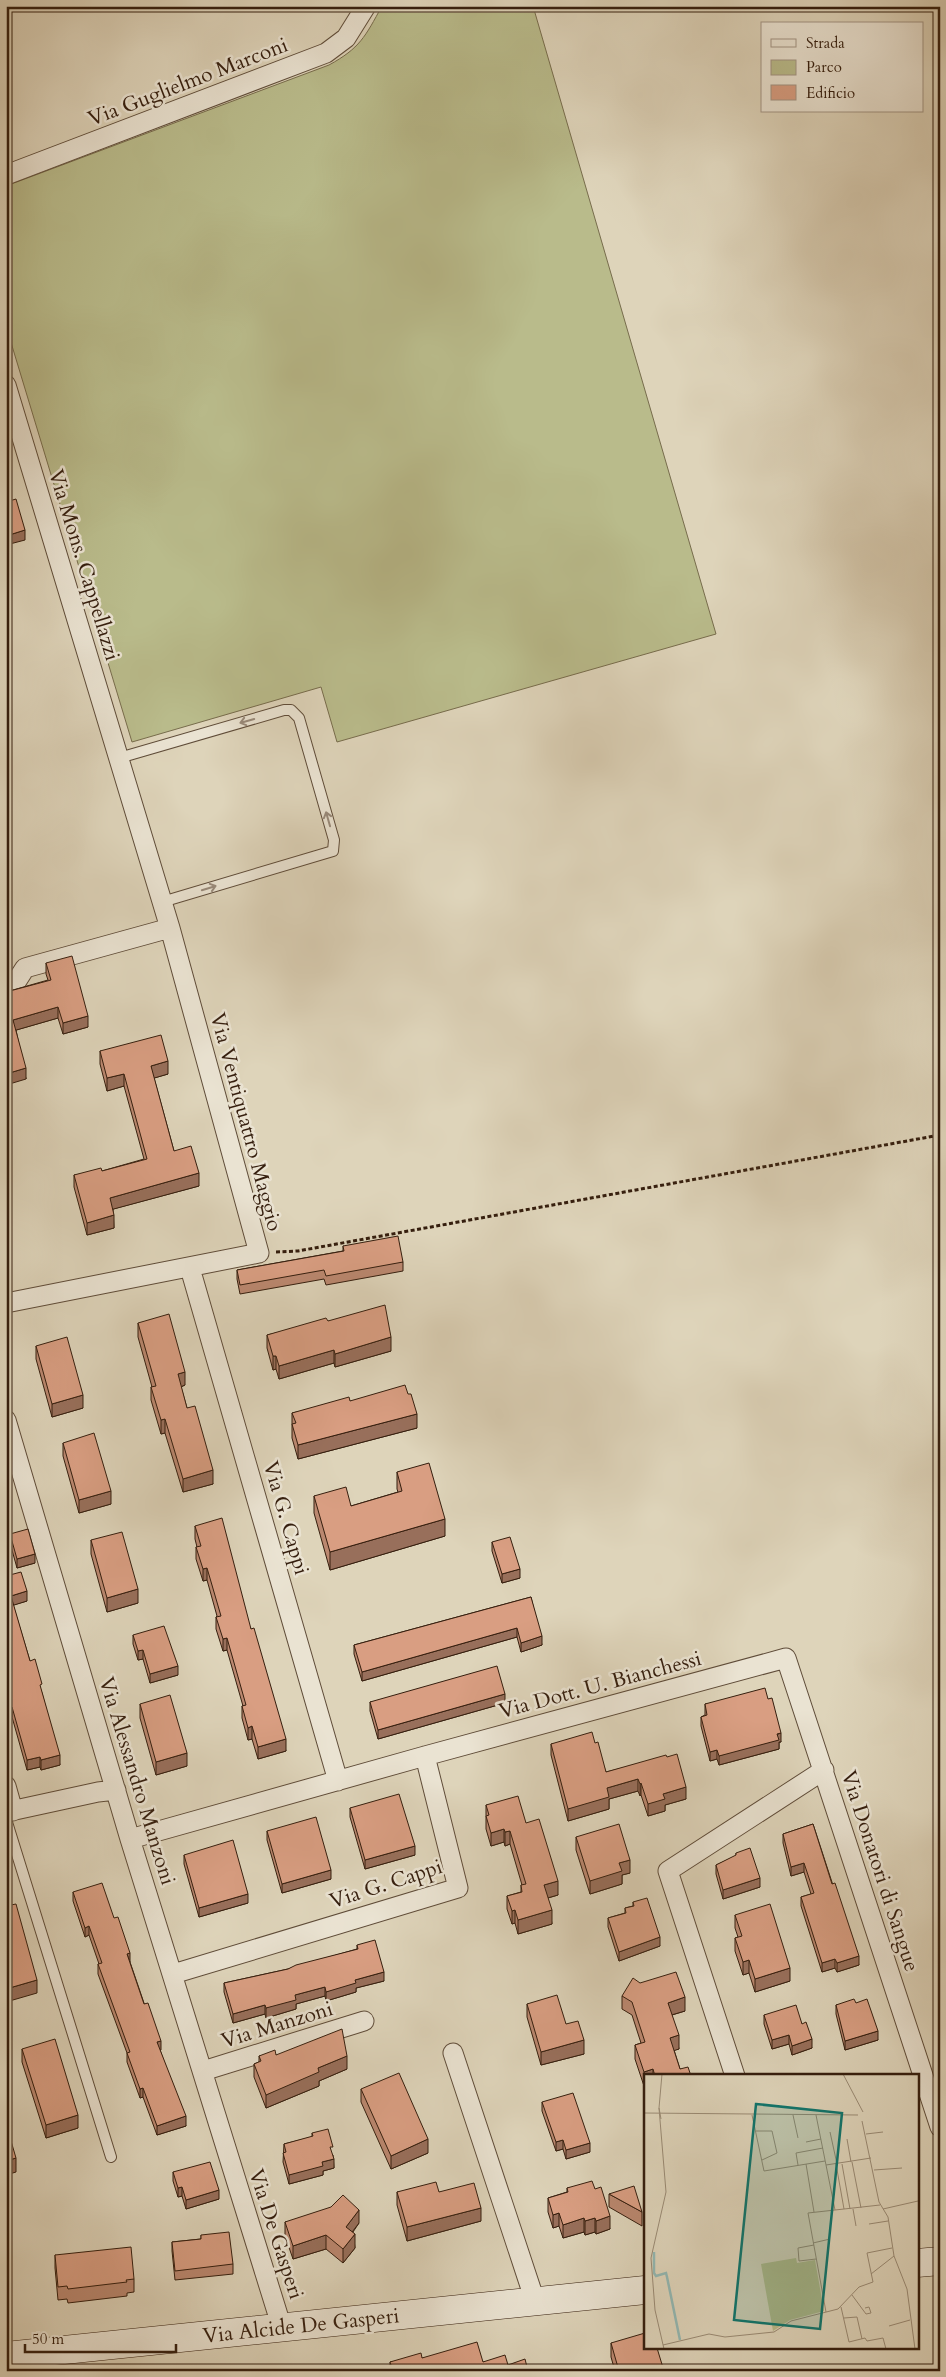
<svg xmlns="http://www.w3.org/2000/svg" width="946" height="2377" font-family="Cardo,serif">
<style>
.green{fill:#b9bb8b;stroke:#776c4c}
.lines{fill:none;stroke-linecap:round;stroke-linejoin:round}
.lane-casing{stroke:#5f4c39;stroke-width:12}
.street-casing{stroke:#5f4c39;stroke-width:21}
.secondary-casing{stroke:#351e0e;stroke-width:29}
.path{stroke:#351e0e;stroke-width:3;stroke-dasharray:4 2.5;stroke-linecap:butt}
.lane{stroke:#eae3d2;stroke-width:10}
.street{stroke:#eae3d2;stroke-width:19}
.secondary{stroke:#eae3d2;stroke-width:28}
.wall{fill:#bb8870;stroke:#351e0e}
.shaded-wall{fill:#986f5b;stroke:#351e0e}
.building{fill:#d99e82;stroke:#351e0e}
.oneway{stroke:#998a7a}
.labels{text-anchor:middle;dominant-baseline:central;stroke-width:5;stroke-linejoin:round;paint-order:stroke}
.street-label{font-size:21px;fill:#351e0e;stroke:#eae3d2}
.inset-river{fill:none;stroke:#93b8b3;stroke-width:2.5}
.inset-road{fill:none;stroke:#9a8b75;stroke-width:1}
.view{fill:#0f766e;fill-opacity:0.15;stroke:#0f766e;stroke-width:2.5}
.inset-edge{fill:none;stroke:#351e0e;stroke-width:2.5}
</style>
<rect width="100%" height="100%" fill="#ded4ba"/>
<filter id="stains"><feTurbulence type="fractalNoise" baseFrequency=".004" numOctaves="4"/><feColorMatrix values="0 0 0 0 .2 0 0 0 0 .09 0 0 0 0 .02 0 0 0 .5 -.17"/></filter>
<radialGradient id="worn" r=".72"><stop offset=".6" stop-color="#630" stop-opacity="0"/><stop offset="1" stop-color="#630" stop-opacity=".3"/></radialGradient>
<path class="green" d="M382,6H533L716,634L337,742L321,687L132,742L6,326V186L329,65C360,48 365,37 382,6Z"/>
<g class="lines">
<g class="lane-casing">
<path id="lane" d="M119,758L284,710H291L299,718L334,840L333,851L162,902
M6,1819L111,2157"/>
</g>
<g class="street-casing">
<path id="street" d="M6,175L326,53L346,38L366,6
M6,385L170,928L259,1253L6,1303
M6,987L16,982L25,968L170,928
M190,1268L338,1781
M6,1420L130,1839L282,2328
M6,1786L13,1811
M6,1812L98,1792L116,1790
M130,1839L425,1756L786,1658L940,2127
M173,1974L458,1888L425,1756
M453,2053L535,2301
M203,2071L364,2021
M735,2076L668,1871L824,1770"/>
</g>
<g class="secondary-casing">
<path id="secondary" d="M917,2263L940,2261
M6,2356L645,2290"/>
</g>
<path class="path" d="M276,1252L298,1251L940,1135"/>
<use href="#lane" class="lane"/>
<use href="#street" class="street"/>
<use href="#secondary" class="secondary"/>
</g>
<path class="wall" d="M46,963L88,1027L63,1034L58,1018L16,1030L26,1079L6,992L48,980L46,974Z
M100,1051L168,1074L154,1078L174,1151L199,1186L113,1209L114,1228L87,1235L74,1187V1175L102,1171L144,1159L124,1086L107,1091L100,1064Z
M343,1246L403,1262V1271L326,1285L324,1279L240,1294L237,1279V1270L343,1251Z
M328,1321L391,1351L335,1367L334,1363L279,1379L276,1369L273,1370L267,1348V1335Z
M138,1323L185,1385L181,1387L187,1408L213,1484L183,1492L165,1433L161,1434L151,1400V1387H152L138,1337Z
M36,1346L83,1408L52,1417L36,1359Z
M350,1401L417,1428L298,1459L292,1438V1413Z
M63,1443L111,1504L79,1513L63,1456Z
M397,1472L445,1536L330,1570L314,1513V1496L351,1506L398,1492L397,1489Z
M195,1526L251,1629L286,1751L258,1759L252,1739L248,1740L242,1718V1706H243L227,1650L223,1651L216,1629V1617L217,1616L207,1580L203,1581L196,1559V1547H197L195,1539Z
M10,1534L35,1563L17,1568L10,1543Z
M91,1540L138,1603L107,1612L91,1554Z
M492,1542L520,1578L502,1583L492,1551Z
M6,1576L27,1601L13,1605L30,1661L42,1693L60,1765L41,1770L40,1767L27,1770L12,1717Z
M531,1597L542,1645L521,1652L517,1637L362,1681L354,1654V1645Z
M133,1635L178,1675L150,1683L143,1659L138,1660L133,1644Z
M768,1699L781,1742H779V1749L719,1765L717,1759L710,1761L701,1726V1717L705,1715V1704Z
M370,1702L505,1703L378,1739L370,1711Z
M140,1704L187,1766L156,1775L140,1718Z
M595,1743L606,1772L667,1757L686,1799L665,1805V1811L648,1816L641,1795L640,1796L638,1791L609,1799V1809L568,1821L551,1755V1744Z
M486,1805L526,1823L558,1895L548,1898L552,1924L518,1934L515,1923L512,1924L507,1909V1896L521,1892V1885H522L510,1844L505,1846L504,1842L491,1846L486,1829Z
M350,1808L415,1855L365,1869L350,1817Z
M813,1824L859,1965L837,1972L835,1968L822,1972L801,1906V1897L811,1894L804,1872L791,1876L783,1843V1834Z
M267,1831L331,1879L282,1893L267,1840Z
M576,1837L630,1873L622,1875V1884L590,1894L576,1850Z
M736,1853L760,1887L723,1899L716,1874V1865L736,1856Z
M184,1855L248,1903L199,1917L184,1864Z
M73,1892L130,1962L186,2126L157,2135L143,2097L140,2098L127,2062V2053L98,1974V1964H99L89,1935L85,1937L73,1901Z
M633,1902L660,1946L619,1961L608,1927V1918L625,1913V1908L633,1906Z
M735,1915L790,1981L755,1992L749,1973L743,1975L735,1951V1938L738,1937L735,1928Z
M357,1945L384,1981L356,1988V1992L326,2001L325,1996L296,2004V2009L266,2018L265,2014L233,2023L224,1992V1983L288,1969L357,1949Z
M622,1996L685,2011L672,2015L679,2049L674,2050L680,2069L691,2076H645L644,2086L635,2059V2045L641,2043L632,2015L622,2009Z
M856,2003L878,2040L845,2050L836,2014V2005Z
M527,2004L566,2024L584,2054L541,2065L527,2017Z
M764,2015L802,2024L812,2048L792,2055L789,2044L772,2049L764,2024Z
M22,2049L78,2128L46,2138L22,2062Z
M276,2055L347,2069L319,2081V2086L266,2108L254,2077V2064L259,2062V2056Z
M361,2089L428,2153L391,2169L361,2102Z
M542,2102L590,2152L566,2159L563,2149L556,2151L542,2111Z
M312,2133L333,2155L334,2168L323,2171V2175L289,2184L283,2162L284,2144L312,2137Z
M173,2172L219,2199L186,2209L182,2196L178,2197L173,2181Z
M567,2188L595,2189L610,2229L596,2234L595,2232L585,2235L584,2232L563,2238L559,2226L553,2228L548,2212V2198L567,2192Z
M397,2192H439L481,2221L407,2241L397,2205Z
M609,2194L642,2212V2226L609,2207Z
M285,2222L359,2223L353,2232L355,2248L343,2263L326,2249L293,2259L285,2236Z
M201,2235L233,2264V2274L175,2280L172,2251V2242L201,2239Z
M55,2255L134,2279V2292L127,2293V2296L68,2303L67,2299L58,2300L55,2268Z
M6,2282L10,2299V2308H6Z
M611,2343L664,2371H615L611,2357Z
M422,2358L483,2362L508,2365L528,2371H390V2362Z"/>
<path class="shaded-wall" d="M25,530V540L6,545V536Z
M58,1007V1018L13,1031V1020Z
M88,1016V1027L63,1034V1023Z
M168,1061V1074L151,1079V1066Z
M26,1068V1079L6,1085V1074Z
M124,1074V1086L107,1091V1078Z
M199,1173V1186L110,1210V1198Z
M114,1215V1228L87,1235V1223Z
M391,1337V1351L335,1367V1354Z
M334,1350V1363L279,1379V1366Z
M273,1356H276V1369L273,1370Z
M185,1372V1385L178,1388V1374Z
M83,1395V1408L52,1417V1404Z
M417,1414V1428L298,1459V1445Z
M165,1419V1433L161,1434V1420Z
M213,1470V1484L183,1492V1479Z
M111,1491V1504L79,1513V1500Z
M445,1519V1536L330,1570V1552Z
M35,1554V1563L17,1568V1559Z
M207,1568V1580L203,1581V1569Z
M520,1569V1578L502,1583V1574Z
M138,1589V1603L107,1612V1598Z
M27,1591V1601L11,1606V1596Z
M517,1628V1637L362,1681V1672Z
M542,1636V1645L521,1652V1643Z
M227,1638V1650L223,1651V1639Z
M143,1650V1659L138,1660V1651Z
M178,1666V1675L150,1683V1674Z
M505,1694V1703L378,1739V1730Z
M12,1707V1717L6,1719V1709Z
M252,1726V1739L248,1740V1728Z
M781,1733V1742H779V1749L719,1765V1756Z
M286,1739V1751L258,1759V1747Z
M717,1750V1759L710,1761V1752Z
M187,1753V1766L156,1775V1762Z
M60,1755V1765L41,1770V1760Z
M40,1757V1767L27,1770V1760Z
M638,1779V1791L609,1799V1809L568,1821V1809L607,1788Z
M641,1783V1795L640,1796V1784Z
M686,1787V1799L665,1805V1811L648,1816V1804L663,1794Z
M504,1829V1842L491,1846V1833Z
M510,1831V1844L505,1846V1832Z
M415,1846V1855L365,1869V1860Z
M630,1860V1873L622,1875V1884L590,1894V1881L619,1863Z
M804,1863V1872L791,1876V1867Z
M331,1870V1879L282,1893V1884Z
M760,1878V1887L723,1899V1890Z
M558,1881V1895L544,1899V1885Z
M248,1894V1903L199,1917V1908Z
M515,1910V1923L512,1924V1911Z
M552,1910V1924L518,1934V1920Z
M89,1926V1935L85,1937V1928Z
M660,1937V1946L619,1961V1952Z
M130,1953V1962L127,1954Z
M859,1956V1965L837,1972V1963Z
M835,1959V1968L822,1972V1963Z
M749,1960V1973L743,1975V1962Z
M790,1968V1981L755,1992V1979Z
M384,1972V1981L356,1988V1992L326,2001V1992L355,1980Z
M37,1980V1993L6,2002V1989Z
M325,1987V1996L296,2004V2009L266,2018V2008L295,1995Z
M685,1997V2011L668,2016V2003Z
M265,2005V2014L233,2023V2014Z
M878,2031V2040L845,2050V2041Z
M679,2035V2049L670,2052V2038Z
M789,2035V2044L772,2049V2040Z
M812,2039V2048L792,2055V2046Z
M584,2040V2054L541,2065V2052Z
M161,2041V2050L157,2051V2042Z
M347,2056V2069L319,2081V2086L266,2108V2095L318,2068Z
M653,2069V2076H645L644,2086V2072Z
M143,2088V2097L140,2098V2089Z
M78,2115V2128L46,2138V2125Z
M186,2116V2126L157,2135V2126Z
M428,2139V2153L391,2169V2156Z
M563,2140V2149L556,2151V2142Z
M590,2143V2152L566,2159V2150Z
M16,2158V2172L6,2175V2161Z
M334,2159V2168L323,2171V2175L289,2184V2175L322,2162Z
M182,2187V2196L178,2197V2188Z
M219,2190V2199L186,2209V2200Z
M481,2208V2221L407,2241V2227Z
M359,2210V2223L346,2240V2227Z
M559,2213V2226L553,2228V2215Z
M610,2216V2229L596,2234V2221Z
M584,2218V2232L563,2238V2225Z
M595,2218V2232L585,2235V2221Z
M355,2234V2248L343,2263V2249Z
M326,2235V2249L293,2259V2246Z"/>
<path class="building" d="M16,499L25,530L6,536V502Z
M72,956L88,1016L63,1023L58,1007L13,1020L26,1068L6,1074V992L51,980L46,963Z
M161,1035L168,1061L151,1066L174,1151L191,1146L199,1173L110,1198L114,1215L87,1223L74,1175L101,1168L102,1171L147,1159L124,1074L107,1078L100,1051Z
M398,1236L403,1262L326,1276L324,1270L240,1285L237,1270L344,1251L343,1246Z
M385,1305L391,1337L335,1354L334,1350L279,1366L276,1356H273L267,1335L326,1318L328,1321Z
M169,1314L185,1372L178,1374L187,1408L195,1406L213,1470L183,1479L165,1419L161,1420L151,1387L156,1386L138,1323Z
M67,1337L83,1395L52,1404L36,1346Z
M405,1385L408,1394H411L417,1414L298,1445L292,1424L296,1423L292,1413L349,1397L350,1401Z
M94,1433L111,1491L79,1500L63,1443Z
M429,1463L445,1519L330,1552L314,1496L346,1487L351,1506L402,1491L397,1472Z
M222,1518L251,1629L254,1628L286,1739L258,1747L252,1726L248,1728L242,1706L246,1705L227,1638L223,1639L216,1617L221,1616L207,1568L203,1569L196,1547L201,1546L195,1526Z
M28,1529L35,1554L17,1559L10,1534Z
M122,1532L138,1589L107,1598L91,1540Z
M510,1537L520,1569L502,1574L492,1542Z
M21,1572L27,1591L11,1596L30,1661L35,1659L42,1684L40,1685L60,1755L41,1760L40,1757L27,1760L12,1707L6,1709V1576Z
M531,1597L542,1636L521,1643L517,1628L362,1672L354,1645Z
M164,1626L178,1666L150,1674L143,1650L138,1651L133,1635Z
M497,1666L505,1694L378,1730L370,1702Z
M765,1688L768,1699L772,1698L781,1733L777,1734L779,1740L719,1756L717,1750L710,1752L701,1717L707,1715L705,1704Z
M170,1695L187,1753L156,1762L140,1704Z
M592,1732L595,1743L598,1742L606,1772L666,1755L667,1757L677,1754L686,1787L663,1794L665,1799L648,1804L641,1783L640,1784L638,1779L607,1788L609,1797L568,1809L551,1744Z
M399,1794L415,1846L365,1860L350,1808Z
M518,1796L526,1823L539,1819L558,1881L544,1885L552,1910L518,1920L515,1910L512,1911L507,1896L522,1892L521,1885L526,1884L510,1831L505,1832L504,1829L491,1833L486,1816L489,1815L486,1805Z
M316,1817L331,1870L282,1884L267,1831Z
M619,1824L630,1860L619,1863L622,1871L590,1881L576,1837Z
M813,1824L832,1884L835,1883L859,1956L837,1963L835,1959L822,1963L801,1897L814,1893L804,1863L791,1867L783,1834Z
M233,1840L248,1894L199,1908L184,1855Z
M750,1848L760,1878L723,1890L716,1865L736,1855V1853Z
M102,1883L114,1918L118,1917L130,1953L127,1954L144,2004L148,2003L161,2041L157,2042L186,2116L157,2126L143,2088L140,2089L127,2053L130,2052L98,1964L102,1963L89,1926L85,1928L73,1892Z
M647,1898L660,1937L619,1952L608,1918L626,1913L625,1908L634,1906L633,1902Z
M16,1904L37,1980L6,1989V1906Z
M770,1904L790,1968L755,1979L749,1960L743,1962L735,1938L742,1936L735,1915Z
M375,1940L384,1972L355,1980L356,1983L326,1992L325,1987L295,1995L296,2000L266,2008L265,2005L233,2014L224,1983L288,1969L296,1965L358,1949L357,1945Z
M676,1972L685,1997L668,2003L679,2035L670,2038L680,2069L688,2067L691,2076H655L653,2069L644,2072L635,2045L645,2042L632,2002L622,1996L633,1978L640,1983Z
M557,1995L566,2024L578,2021L584,2040L541,2052L527,2004Z
M854,1999L856,2003L867,1999L878,2031L845,2041L836,2005Z
M796,2005L802,2024L806,2022L812,2039L792,2046L789,2035L772,2040L764,2015Z
M342,2029L347,2056L318,2068L319,2072L266,2095L254,2064L261,2061L259,2056L275,2050L276,2055Z
M55,2039L78,2115L46,2125L22,2049Z
M399,2073L428,2139L391,2156L361,2089Z
M573,2093L590,2143L566,2150L563,2140L556,2142L542,2102Z
M6,2124L16,2158L6,2161Z
M328,2129L333,2147H330L334,2159L322,2162L323,2166L289,2175L283,2153L286,2152L284,2144L313,2136L312,2133Z
M210,2162L219,2190L186,2200L182,2187L178,2188L173,2172Z
M592,2181L595,2189L601,2187L610,2216L596,2221L595,2218L585,2221L584,2218L563,2225L559,2213L553,2215L548,2198L568,2192L567,2188Z
M436,2182L439,2192L474,2183L481,2208L407,2227L397,2192Z
M634,2186L642,2212L609,2194Z
M343,2195L359,2210L346,2227L355,2234L343,2249L326,2235L293,2246L285,2222L331,2207Z
M229,2232L233,2264L175,2271L172,2242L201,2239V2235Z
M131,2247L134,2279L126,2280L127,2282L68,2289L67,2286L58,2287L55,2255Z
M8,2281L10,2299H6V2282Z
M645,2333V2348H657L664,2371H619L611,2343Z
M477,2342L483,2362L505,2355L508,2365L525,2359L528,2371H393L390,2362L421,2353L422,2358Z"/>
<defs><path id="oneway-shaft" d="M-6 0H5M1.5-3L5.5 0L1.5 3" fill="none" stroke-width="1.6" stroke-linecap="round" stroke-linejoin="round" transform="scale(1.25)"/></defs>
<g class="oneway">
<use href="#oneway-shaft" transform="translate(247 721) rotate(164)"/>
<use href="#oneway-shaft" transform="translate(328 819) rotate(-106)"/>
<use href="#oneway-shaft" transform="translate(209 888) rotate(-17)"/>
</g>
<g class="labels">
<g class="street-label">
<text transform="translate(188 82) rotate(-21)">Via Guglielmo Marconi</text>
<text transform="translate(84 565) rotate(73)">Via Mons. Cappellazzi</text>
<text transform="translate(246 1122) rotate(75)">Via Ventiquattro Maggio</text>
<text transform="translate(286 1518) rotate(74)">Via G. Cappi</text>
<text transform="translate(600 1685) rotate(-15)">Via Dott. U. Bianchessi</text>
<text transform="translate(137 1781) rotate(73)">Via Alessandro Manzoni</text>
<text transform="translate(880 1871) rotate(72)">Via Donatori di Sangue</text>
<text transform="translate(386 1884) rotate(-18)">Via G. Cappi</text>
<text transform="translate(277 2025) rotate(-17)">Via Manzoni</text>
<text transform="translate(276 2234) rotate(72)">Via De Gasperi</text>
<text transform="translate(301 2326) rotate(-6)">Via Alcide De Gasperi</text>
</g>
</g>
<g transform="translate(644 2074)">
<rect width="275" height="275" fill="#ded4ba"/>
<path d="M152,184L153,189L171,186L180,237L146,246L129,257L117,190Z" fill="#b9bb8b"/>
<path class="inset-river" d="M10,178V199L12,202L22,199L23,203L36,266"/>
<path class="inset-road" d="M199,0L219,38M15,34L18,0M0,39L214,41M108,41L120,97L181,87M149,41L154,64M172,41L191,136M17,45L15,34L22,118L7,184L11,236L20,275M218,47L235,128L244,143L250,182L263,215L271,275M112,57H128L133,79L118,86M186,58L193,90M222,60L239,58M203,65L207,88M162,68L177,65M208,88L217,134M162,90L170,138M192,90L200,135M198,90L206,135M154,91L152,79L179,74M182,91L227,84M230,96L258,94M209,135L212,152M239,135L274,127M225,150L244,147M169,169L186,165M170,171L154,174L155,187L172,185M227,200L250,182M208,221L222,240L227,239L225,233L221,234M197,233L205,268L221,264L223,267M182,238L164,139L236,131M200,244L213,243L218,265M245,252L266,246M223,267L239,264L242,275M19,271L65,260L81,263L130,258L147,247L194,235L215,213L229,208L223,179L248,174"/>
<path class="view" d="M112,30L198,39L176,255L90,246Z"/>
<rect width="275" height="275" class="inset-edge"/>
</g>
<rect width="946" height="2377" fill="none" stroke="#ded4ba" stroke-width="25"/>
<rect x="8" y="8" width="931" height="2362" fill="none" stroke="#351e0e" stroke-width="2.5"/>
<rect x="12" y="12" width="921" height="2352" fill="none" stroke="#351e0e"/>
<rect x="761" y="22" width="162" height="90" fill="#eae3d2" stroke="#a29484"/>
<rect x="771" y="39" width="25" height="8" fill="#eae3d2" stroke="#a29484"/>
<text x="806" y="48" font-size="15" fill="#351e0e">Strada</text>
<rect x="771" y="60" width="25" height="15" fill="#b9bb8b" stroke="#a29484"/>
<text x="806" y="72" font-size="15" fill="#351e0e">Parco</text>
<rect x="771" y="85" width="25" height="15" fill="#d99e82" stroke="#a29484"/>
<text x="806" y="98" font-size="15" fill="#351e0e">Edificio</text>
<path d="M25 2344v8h151v-8" fill="none" stroke="#351e0e" stroke-width="2.5"/>
<text x="32" y="2344" font-size="15" fill="#351e0e" stroke="#eae3d2" stroke-width="4" paint-order="stroke">50 m</text>
<rect width="100%" height="100%" filter="url(#stains)"/>
<rect width="100%" height="100%" fill="url(#worn)"/>
</svg>
